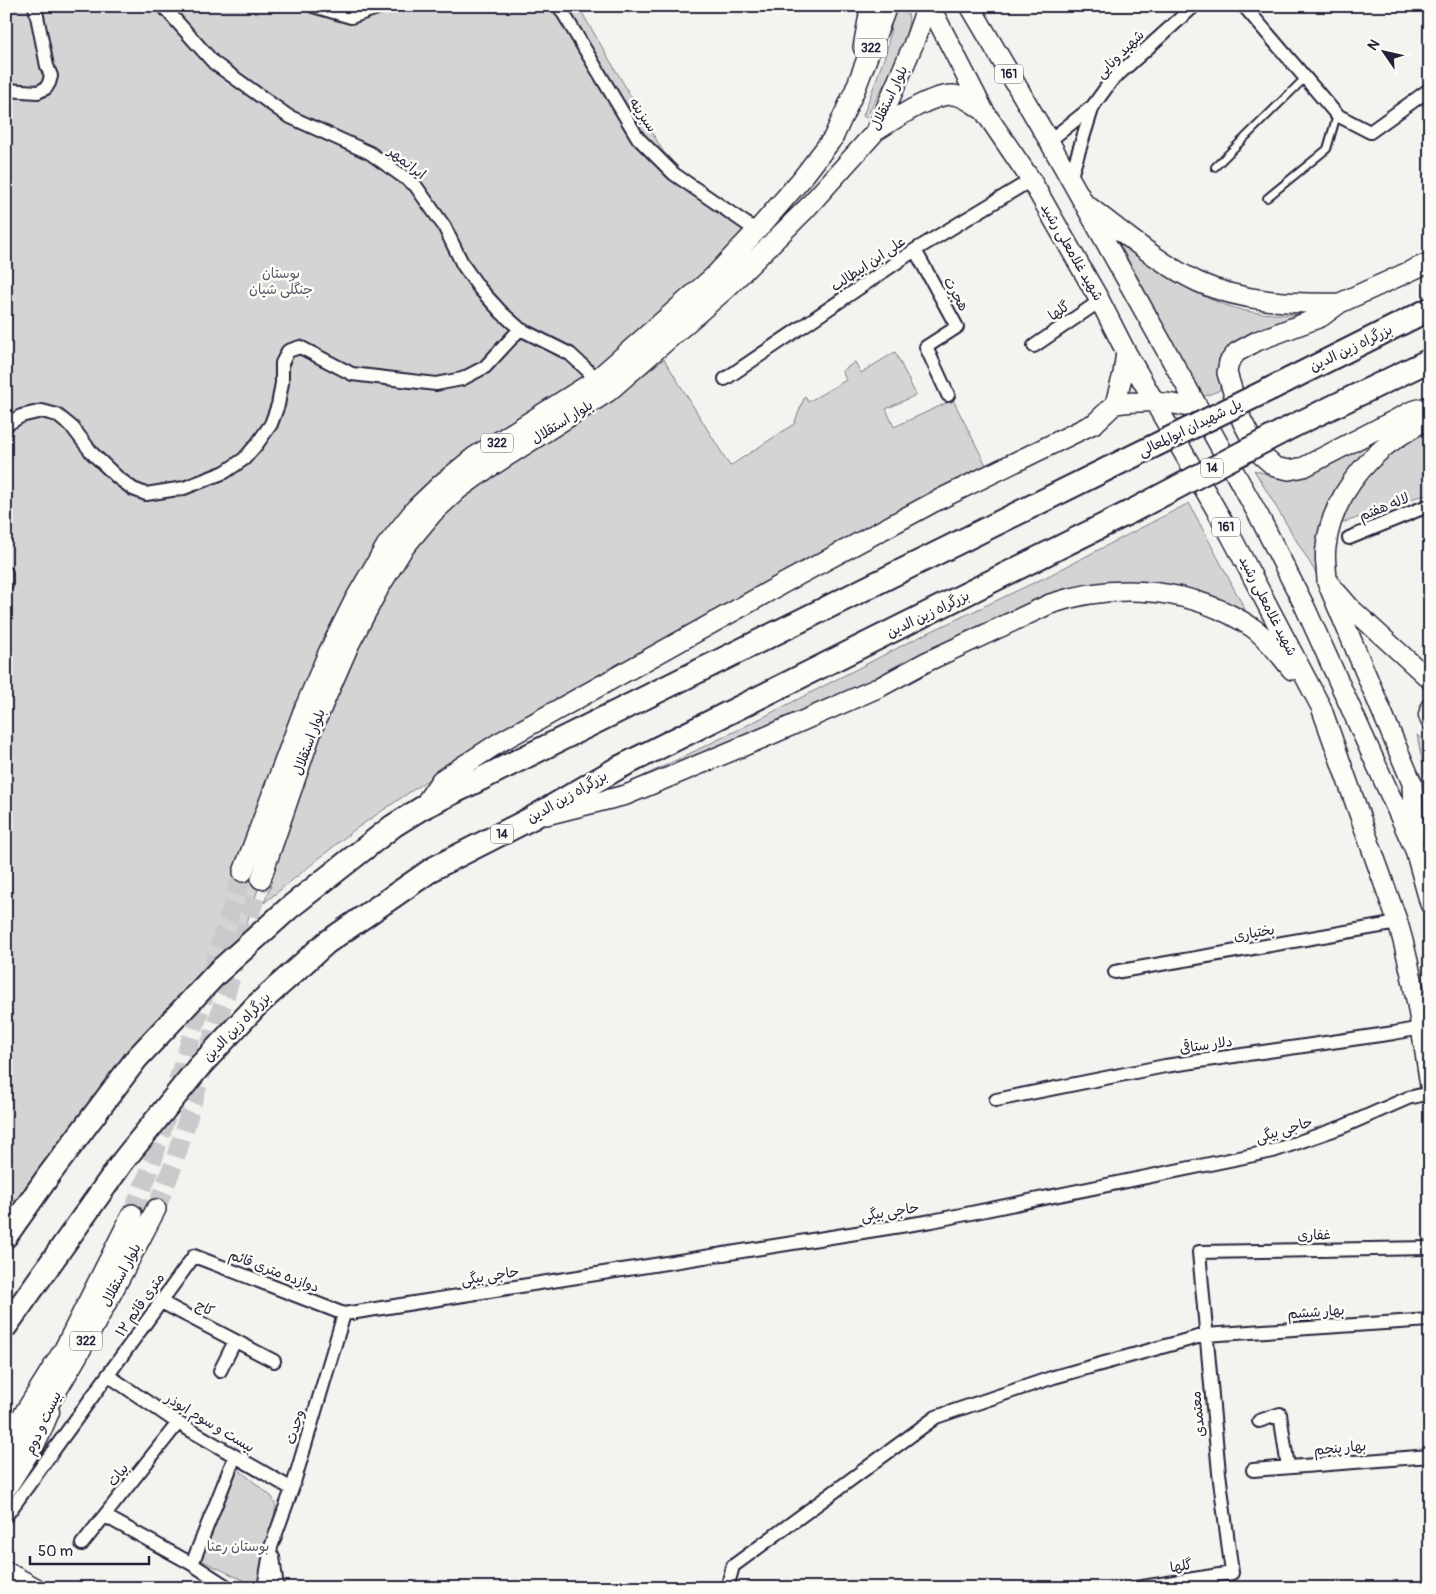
<svg xmlns="http://www.w3.org/2000/svg" width="1436" height="1594" font-family="Pangolin,'Playpen Sans Arabic',sans-serif">
<style>
.green{fill:#d5d4d5;stroke:#7c7b88}
.lines{fill:none;stroke-linecap:round;stroke-linejoin:round}
.primary-tunnel{stroke:#cac9cb;stroke-width:19;stroke-dasharray:19 9;stroke-linecap:butt}
.lane-casing{stroke:#22223b;stroke-width:10}
.street-casing{stroke:#22223b;stroke-width:16}
.secondary-casing{stroke:#22223b;stroke-width:21}
.primary-casing{stroke:#22223b;stroke-width:22}
.highway-casing{stroke:#22223b;stroke-width:26}
.lane{stroke:#fdfcf7;stroke-width:6}
.street{stroke:#fdfcf7;stroke-width:12}
.secondary{stroke:#fdfcf7;stroke-width:18}
.primary{stroke:#fdfcf7;stroke-width:19}
.highway{stroke:#fdfcf7;stroke-width:22}
.highway-bridge-casing{stroke:#22223b;stroke-width:26;stroke-linecap:butt}
.highway-bridge{stroke:#fdfcf7;stroke-width:22}
.labels{text-anchor:middle;dominant-baseline:central;stroke-width:5;stroke-linejoin:round;paint-order:stroke}
.shield{fill:#fdfcf7;stroke:#646373;stroke-width:1}
.shield-label{font-size:12px;font-weight:bold;fill:#22223b}
.street-label{font-size:14px;fill:#22223b;stroke:#fdfcf7}
.park-label{font-size:14px;fill:#585769;stroke:#fdfcf7}
</style>
<rect width="100%" height="100%" fill="#f4f3ef"/>
<filter id="ink" filterUnits="userSpaceOnUse"><feTurbulence type="fractalNoise" baseFrequency=".02" numOctaves="2"/><feDisplacementMap in="SourceGraphic" scale="10" xChannelSelector="R" yChannelSelector="G"/><feConvolveMatrix kernelMatrix="1 2 1 2 8 2 1 2 1" color-interpolation-filters="sRGB"/></filter>
<g filter="url(#ink)">
<path class="green" d="M6,6H578L663,151L692,183L777,237L727,290L689,325L591,401L482,468L451,499L419,536L390,581L361,631L347,665L400,568L426,533L455,503L502,469L591,416L664,359L730,466L794,424L805,396L808,402L846,380L842,371L855,362L861,373L895,352L916,395L886,409L894,427L953,400L987,467L911,506L747,595L538,712L454,762L354,830L264,903L271,886L266,884L295,798L265,880H261L234,961L159,1040L6,1250Z
M899,11L908,14C915,32 876,99 866,118L863,116L887,50L893,15Z
M1114,234C1153,267 1194,299 1246,311C1266,315 1288,314 1308,315L1220,367V390L1203,397Z
M1430,427V495L1417,497L1337,525C1344,512 1349,498 1357,486C1372,464 1407,442 1430,427Z
M1393,431L1363,458L1319,578L1254,470L1279,478L1292,479L1302,478L1347,456Z
M1189,503L1251,621L1109,585L809,712L621,787L742,728L913,640L1046,577Z
M1417,735L1430,746V799Z
M238,1469L272,1497L276,1507L257,1587L201,1560Z"/>
<g class="lines">
<path class="primary-tunnel" d="M156,1209L174,1163L261,879
M132,1214L149,1172L243,872"/>
<g class="lane-casing">
<path id="lane" d="M1215,167L1305,78
M1267,198L1327,149L1337,115"/>
</g>
<g class="street-casing">
<path id="street" d="M163,6L214,63L288,116L370,153L415,185L444,226L463,265L480,289L502,313L520,329L570,354L597,379
M313,6L351,17L383,6
M559,6L638,138L674,174L757,231
M1244,6L1337,115L1370,132L1430,89
M6,90L38,92L46,88L49,83L51,76L47,66L35,6
M1049,141L1093,106L1111,81L1194,6
M1070,179L1093,106
M915,250L957,327L926,347L948,395
M1034,346L1100,301
M725,379L915,250L1031,180
M6,425L21,416L42,411L57,415L73,428L92,453L117,477L133,489L146,494L184,488L225,472L244,459L257,444L271,424L278,405L282,383V363L288,351L300,347L352,374L436,384L462,379L485,367L520,329
M1349,538L1425,507L1430,506
M6,573V585
M1115,972L1398,923
M996,1100L1165,1066L1394,1033L1421,1028
M161,1302L274,1361
M344,1314L932,1221L1273,1151L1342,1127L1408,1098L1430,1093
M220,1371L235,1341
M115,1380L178,1423L292,1489
M1259,1421L1280,1414L1288,1467
M1253,1470L1430,1456
M6,1516L194,1256L344,1314
M105,1516L192,1564L229,1588
M82,1544L178,1423
M273,1557L277,1588
M192,1564L235,1456
M264,1588L271,1547L292,1489L344,1314
M727,1588L733,1566L936,1417L1054,1377L1205,1335L1430,1320
M1136,1588L1232,1573L1219,1473L1199,1252L1430,1248"/>
</g>
<g class="secondary-casing">
<path id="secondary" d="M1331,585L1351,608L1430,680
M1430,707L1428,715L1430,721
M1423,879L1430,857
M6,1490L39,1438L50,1412
M6,1571L37,1588"/>
</g>
<g class="primary-casing">
<path id="primary" d="M930,6L984,111L1031,180L1100,301L1126,352L1231,536L1321,707L1398,923C1414,977 1422,1032 1430,1086
M970,6L1049,141L1260,518L1304,605L1415,850L1430,904
M863,47L869,15L868,6
M876,131C895,119 931,94 953,95C965,96 975,105 984,111
M1088,206C1121,231 1160,264 1198,282C1242,302 1292,304 1340,303
M1430,262L1340,303L1321,317L1257,341L1237,352L1229,362L1227,373L1242,421L1259,453L1275,467L1289,470L1304,467L1412,411L1430,406
M1115,404C1146,400 1170,401 1199,410
M422,808L441,780L500,742L784,583L934,502L1095,423L1115,404L1123,374L1126,352
M546,815L626,795L763,738L880,687L926,662L1050,604C1117,581 1194,588 1253,628C1268,639 1280,655 1292,670
M1414,839L1412,783L1327,582C1327,571 1324,558 1326,547C1330,509 1353,474 1382,449C1396,437 1414,428 1430,417
M243,872L302,714L328,653L355,599L386,546L416,508L441,484L474,457L597,379L713,277L760,227L800,181L833,138L855,90L887,6
M261,879L314,725L350,643L379,588L403,549L433,513L459,489L484,471L608,392L727,288L806,209L876,131L913,45L927,6
M6,1442L64,1349L132,1214
M6,1467C65,1387 110,1297 156,1209"/>
</g>
<g class="highway-casing">
<path id="highway" d="M1272,388L1430,309
M1293,426L1430,360
M6,1236L49,1175L137,1058L217,973L289,908L393,826L422,808L1109,468
M6,1326L123,1161L198,1068L256,1006L326,943L434,868L532,818L618,768L1132,511"/>
</g>
<use href="#lane" class="lane"/>
<use href="#street" class="street"/>
<use href="#secondary" class="secondary"/>
<use href="#primary" class="primary"/>
<use href="#highway" class="highway"/>
<g class="highway-bridge-casing">
<path id="highway-bridge" d="M1109,468L1272,388
M1132,511L1293,426"/>
</g>
<use href="#highway-bridge" class="highway-bridge"/>
</g>
</g>
<g class="labels">
<g class="shield">
<rect x="855" y="38.5" width="32" height="19" rx="4"/>
<rect x="995" y="64.5" width="28" height="19" rx="4"/>
<rect x="481" y="433.5" width="32" height="19" rx="4"/>
<rect x="1201" y="458.5" width="22" height="19" rx="4"/>
<rect x="1212" y="517.5" width="28" height="19" rx="4"/>
<rect x="491" y="824.5" width="22" height="19" rx="4"/>
<rect x="70" y="1331.5" width="32" height="19" rx="4"/>
</g>
<g class="shield-label">
<text x="871" y="48">322</text>
<text x="1009" y="74">161</text>
<text x="497" y="443">322</text>
<text x="1212" y="468">14</text>
<text x="1226" y="527">161</text>
<text x="502" y="834">14</text>
<text x="86" y="1341">322</text>
</g>
<g class="street-label">
<text transform="translate(1120 54) rotate(-45)">شهید ونایی</text>
<text transform="translate(889 98) rotate(-65)">بلوار استقلال</text>
<text transform="translate(643 115) rotate(56)">سبزینه</text>
<text transform="translate(407 163) rotate(38)">ایرانمهر</text>
<text transform="translate(1072 252) rotate(60)">شهید غلامعلی رشید</text>
<text transform="translate(868 264) rotate(-34)">علی ابن ابیطالب</text>
<text transform="translate(956 294) rotate(61)">هجرت</text>
<text transform="translate(1059 311) rotate(-34)">گلها</text>
<text transform="translate(1351 348) rotate(-26)">بزرگراه زین الدین</text>
<text transform="translate(562 422) rotate(-32)">بلوار استقلال</text>
<text transform="translate(1190 428) rotate(-26)">پل شهیدان ابوالمعالی</text>
<text transform="translate(1384 507) rotate(-22)">لاله هفتم</text>
<text transform="translate(1268 606) rotate(63)">شهید غلامعلی رشید</text>
<text transform="translate(928 614) rotate(-26)">بزرگراه زین الدین</text>
<text transform="translate(309 742) rotate(-70)">بلوار استقلال</text>
<text transform="translate(567 797) rotate(-30)">بزرگراه زین الدین</text>
<text transform="translate(1254 933) rotate(-10)">بختیاری</text>
<text transform="translate(237 1027) rotate(-46)">بزرگراه زین الدین</text>
<text transform="translate(1206 1045) rotate(-8)">دلار ستاقی</text>
<text transform="translate(1284 1130) rotate(-17)">حاجی بیگی</text>
<text transform="translate(890 1212) rotate(-9)">حاجی بیگی</text>
<text transform="translate(1314 1235) rotate(-1)">غفاری</text>
<text transform="translate(274 1271) rotate(21)">دوازده متری قائم</text>
<text transform="translate(121 1275) rotate(-62)">بلوار استقلال</text>
<text transform="translate(490 1276) rotate(-9)">حاجی بیگی</text>
<text transform="translate(140 1305) rotate(-55)">۱۲ متری قائم</text>
<text transform="translate(205 1308) rotate(28)">کاج</text>
<text transform="translate(1316 1312) rotate(-4)">بهار ششم</text>
<text transform="translate(1198 1414) rotate(-96)">معتمدی</text>
<text transform="translate(43 1423) rotate(-65)">بیست و دوم</text>
<text transform="translate(210 1423) rotate(31)">بیست و سوم ابوذر</text>
<text transform="translate(295 1427) rotate(-74)">وحدت</text>
<text transform="translate(1340 1448) rotate(-5)">بهار پنجم</text>
<text transform="translate(118 1475) rotate(-52)">بیات</text>
<text transform="translate(1181 1566) rotate(-9)">گلها</text>
</g>
<g class="park-label">
<text x="281" y="273">بوستان<tspan x="281" dy="16">جنگلی شیان</tspan></text>
<text x="238" y="1546">بوستان رعنا</text>
</g>
</g>
<rect width="1436" height="1594" fill="none" stroke="#fdfcf7" stroke-width="25"/>
<rect x="12" y="12" width="1411" height="1569" fill="none" stroke="#22223b" stroke-width="2" filter="url(#ink)"/>
<g transform="translate(1384 52) rotate(304)" stroke="#fdfcf7" stroke-width="4" paint-order="stroke">
<path d="M0-4L9 19L0 12L-9 19Z" fill="#22223b"/>
<text y="-8" font-size="14" font-weight="bold" text-anchor="middle" fill="#22223b">N</text>
</g>
<path d="M30 1556v8h119v-8" fill="none" stroke="#22223b" stroke-width="2.5"/>
<text x="38" y="1556" font-size="15" fill="#22223b" stroke="#fdfcf7" stroke-width="4" paint-order="stroke">50 m</text>
</svg>
